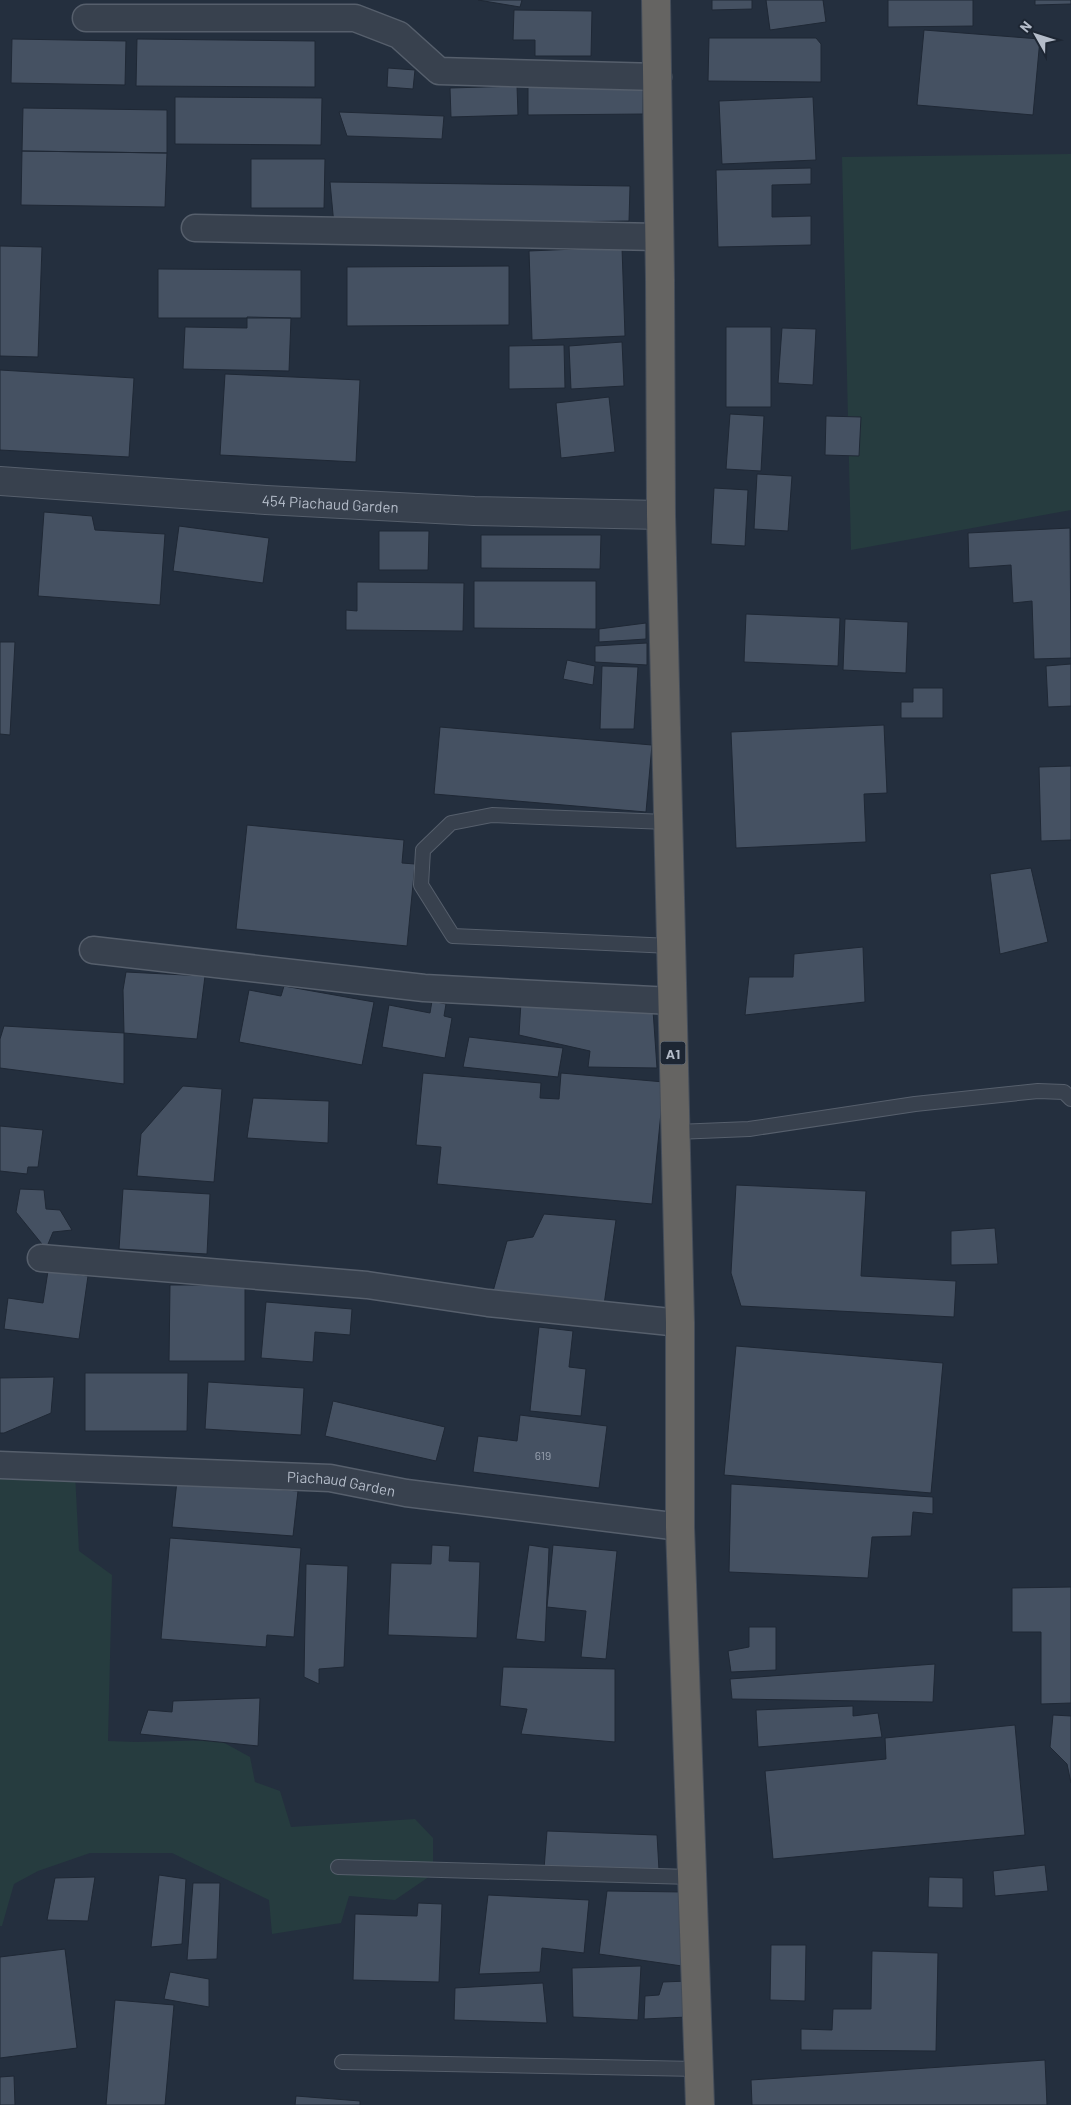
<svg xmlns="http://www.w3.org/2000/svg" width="1071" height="2105" font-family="Barlow,sans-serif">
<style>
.green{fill:#263c3f}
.building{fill:#455162;stroke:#1f2835}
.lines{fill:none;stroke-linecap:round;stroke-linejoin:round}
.service-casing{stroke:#565f6c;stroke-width:16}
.minor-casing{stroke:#565f6c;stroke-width:29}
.tertiary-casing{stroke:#565f6c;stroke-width:30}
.trunk-casing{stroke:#434c59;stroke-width:30}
.service{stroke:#38414e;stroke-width:14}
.minor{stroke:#38414e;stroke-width:26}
.tertiary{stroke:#38414e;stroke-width:28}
.trunk{stroke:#656462;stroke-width:28}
.labels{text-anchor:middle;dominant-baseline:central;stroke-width:4;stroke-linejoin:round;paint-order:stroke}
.number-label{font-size:12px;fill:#98a1af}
.shield{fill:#1d2633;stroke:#878f9c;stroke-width:1}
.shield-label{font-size:14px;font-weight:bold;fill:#b4bcc9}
.street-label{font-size:15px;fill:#b4bcc9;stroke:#1d2633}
</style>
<rect width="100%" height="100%" fill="#242f3e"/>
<path class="green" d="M1071,154V510L851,550L842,157Z
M75,1473L79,1551L112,1575L108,1741L136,1742L219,1740L250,1757L255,1782L280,1791L291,1827L415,1819L433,1838V1874L395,1900L349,1896L341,1923L272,1934L269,1900L172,1853H90L38,1871L14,1884L2,1926H0V1476Z"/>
<path class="building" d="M478,0H522L520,7Z
M712,0H752V9L712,10Z
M766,0H823L826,22L770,30Z
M888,0H973V26L888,27Z
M1035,0H1071V4L1035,5Z
M514,10L592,11L591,56H535V40H513Z
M924,30L1040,39L1033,115L917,105Z
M709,38H816L821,44V82L708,81Z
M12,39L126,41L125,85L11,83Z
M137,39L315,41V87L136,86Z
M388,68L415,70L413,89L387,87Z
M517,86L518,115L451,117L450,88Z
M643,86V114L528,115V87Z
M175,97L322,98L321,145L175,144Z
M813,97L816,160L722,164L719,101Z
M23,108L167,110V153L22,151Z
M339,112L444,116L442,139L347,136Z
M22,151L167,153L165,207L21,205Z
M251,159H325L324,208H251Z
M811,168V184L772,185V217L811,216V245L718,247L716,170Z
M330,182L630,186L629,221L334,225Z
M0,246L42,247L38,357L0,356Z
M622,247L625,336L532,340L529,251Z
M509,266V325L347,326V267Z
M158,269L301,270V318H158Z
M247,317L291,318L289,371L183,369L185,327L247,328Z
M726,327H771V407H726Z
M782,328L816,329L813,385L778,383Z
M622,342L624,386L571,389L569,346Z
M564,345L565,388L509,389V346Z
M0,370L134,378L129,457L0,450Z
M225,374L360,380L356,462L220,455Z
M609,397L615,452L561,458L556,403Z
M730,414L764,416L761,471L726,469Z
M826,416L861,417L859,456L825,455Z
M757,474L792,476L788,531L754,529Z
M714,488L748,490L745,546L711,544Z
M44,512L92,516L95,530L165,534L160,605L38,596Z
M179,526L269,538L263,583L173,571Z
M1070,528L1071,658L1034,659L1032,601L1013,603L1011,565L969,568L968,533Z
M379,531H429L428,570H379Z
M481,535H601L600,569L481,568Z
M474,581H596V629L474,628Z
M357,582L464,583L463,631L346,630V610L357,611Z
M746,614L840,618L838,666L744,662Z
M845,619L908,622L906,673L843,670Z
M646,623V639L599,642V629Z
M0,642H15L10,735L0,734Z
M647,643V665L595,662V646Z
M567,660L595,666L593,685L563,679Z
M1071,664V706L1048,707L1046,666Z
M602,666L638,667L634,729H600Z
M913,688H943V718H901V702H913Z
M884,725L887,793L864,794L866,842L736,848L731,732Z
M440,727L652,745L646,812L434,794Z
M1071,766V840L1041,841L1039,767Z
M247,825L404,840L402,863L415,864L407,946L236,929Z
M1031,868L1048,942L1000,954L990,874Z
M863,947L865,1002L745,1015L749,977H793L794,954Z
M126,972L205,976L197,1039L124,1033L123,990Z
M284,986L374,1002L362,1065L239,1042L249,990L281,996Z
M432,1001L446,1004L444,1016L452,1018L445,1058L382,1047L389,1005L430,1013Z
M521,1002L653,1010L657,1068L588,1067L590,1051L519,1035Z
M4,1026L124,1033V1084L0,1068V1039Z
M469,1037L563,1048L558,1077L463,1067Z
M423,1073L541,1083L540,1098L559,1099L561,1073L664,1082L652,1204L437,1184L441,1147L416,1145Z
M183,1086L222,1089L214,1182L137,1176L141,1134Z
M253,1098L329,1101L328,1143L247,1138Z
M0,1126L43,1130L38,1167H28L27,1174L0,1171Z
M736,1185L866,1191L861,1276L956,1281L954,1317L741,1306L731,1273Z
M20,1189L44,1190L46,1209L60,1210L72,1230L53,1232L46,1249L16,1212Z
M123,1189L210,1194L207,1254L119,1249Z
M544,1214L616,1220L603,1312L492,1295L507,1241L533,1237Z
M995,1228L998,1264L951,1265V1231Z
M48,1271L88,1276L79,1339L4,1329L8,1298L43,1303Z
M170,1285H245V1361H169Z
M266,1302L352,1309L350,1335L315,1332L313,1362L261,1358Z
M539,1327L573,1331L569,1367L586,1369L581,1416L530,1411Z
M736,1346L943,1363L931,1493L724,1475Z
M85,1373H188L187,1431H85Z
M54,1377L51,1413L4,1433H0V1378Z
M208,1382L304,1388L301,1435L205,1429Z
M333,1401L445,1427L436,1461L325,1436Z
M520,1415L607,1426L599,1488L473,1472L478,1436L517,1441Z
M177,1481L298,1491L293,1536L172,1527Z
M731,1484L933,1497V1514L913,1512L911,1536L872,1537L868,1578L729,1572Z
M170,1538L301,1548L294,1637L267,1635L266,1647L161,1639Z
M432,1545L450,1546L449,1561L480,1562L477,1638L388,1635L391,1563L431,1564Z
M529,1545L549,1548L545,1642L516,1639Z
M553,1545L617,1551L606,1659L581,1657L586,1611L547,1607Z
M306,1564L348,1566L344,1667L319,1669V1684L304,1677Z
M1071,1587V1703L1041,1704V1632H1012V1588Z
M749,1627H776V1670L731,1672L728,1651L749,1647Z
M935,1664L933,1702L732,1699L730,1679Z
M503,1667L615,1669V1742L521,1734L527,1709L500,1706Z
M260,1698L258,1746L140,1734L148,1710L172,1712L173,1701Z
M853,1706V1716L878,1713L882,1737L758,1747L756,1710Z
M1053,1715L1071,1716V1783L1067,1764L1050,1747Z
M1015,1725L1025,1835L773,1859L765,1771L886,1759L885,1738Z
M547,1831L657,1835L659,1870L544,1869Z
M1045,1865L1048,1891L995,1896L993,1871Z
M159,1875L186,1879L182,1944L151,1947Z
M95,1877L88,1921L47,1920L55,1878Z
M929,1877L963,1878V1908L928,1907Z
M193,1883H220L217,1959L187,1960Z
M607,1891L684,1892L682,1966L599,1954Z
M488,1895L589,1900L584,1953L542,1948L540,1972L479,1974Z
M418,1903L442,1904L439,1982L353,1980L355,1914L417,1916Z
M771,1945H806L805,2001L770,2000Z
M65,1949L77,2048L0,2058V1957Z
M872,1951L938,1953L936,2051L801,2050V2029L832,2030L833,2009H871Z
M641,1966L638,2020L573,2017L572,1968Z
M170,1972L209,1979V2007L164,1999Z
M688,1981V2017L644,2019L645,1996L659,1995L663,1982Z
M543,1983L547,2023L454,2020L455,1988Z
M115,2000L174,2005L165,2105H106Z
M1045,2060L1047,2105H752L751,2080Z
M14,2076L15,2105H0V2077Z
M296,2096L360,2101V2105H295Z"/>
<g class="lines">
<g class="service-casing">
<path id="service" d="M667,822L492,815L451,823L423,850L421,885L453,936L671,946
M676,1132L749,1129L915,1104L1038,1091L1064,1092L1071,1099
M338,1867L691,1877
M342,2062L698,2069"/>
</g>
<g class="minor-casing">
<g id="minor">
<path d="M86,18H355L399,35L439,71L658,77"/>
<path d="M195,228L659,237"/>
<path d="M93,950L424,988L672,1001"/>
<path d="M41,1258L367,1285L488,1303L680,1323"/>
<path id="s1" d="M0,1465L330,1478L406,1493L680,1527"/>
</g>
</g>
<g class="tertiary-casing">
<g id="tertiary">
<path id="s2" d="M0,481L266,500L474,511L661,515"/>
</g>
</g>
<g class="trunk-casing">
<path id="trunk" d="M656,0L660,280L661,515L680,1323V1527L700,2105"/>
</g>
<use href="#service" class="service"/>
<use href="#minor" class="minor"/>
<use href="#tertiary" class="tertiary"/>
<use href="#trunk" class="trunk"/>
</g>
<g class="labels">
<g class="number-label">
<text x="543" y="1455">619</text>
</g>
<rect class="shield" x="660.5" y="1041.5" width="25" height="23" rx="4"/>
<g class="shield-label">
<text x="673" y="1053">A1</text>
</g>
<g class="street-label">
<text stroke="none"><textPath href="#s2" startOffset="331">454 Piachaud Garden</textPath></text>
<text stroke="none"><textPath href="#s1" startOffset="342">Piachaud Garden</textPath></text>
</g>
</g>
<g transform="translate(1036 35) rotate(309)" stroke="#1d2633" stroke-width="4" paint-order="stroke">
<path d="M0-4L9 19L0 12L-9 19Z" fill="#b4bcc9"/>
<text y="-8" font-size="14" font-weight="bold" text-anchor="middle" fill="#b4bcc9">N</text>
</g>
</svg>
